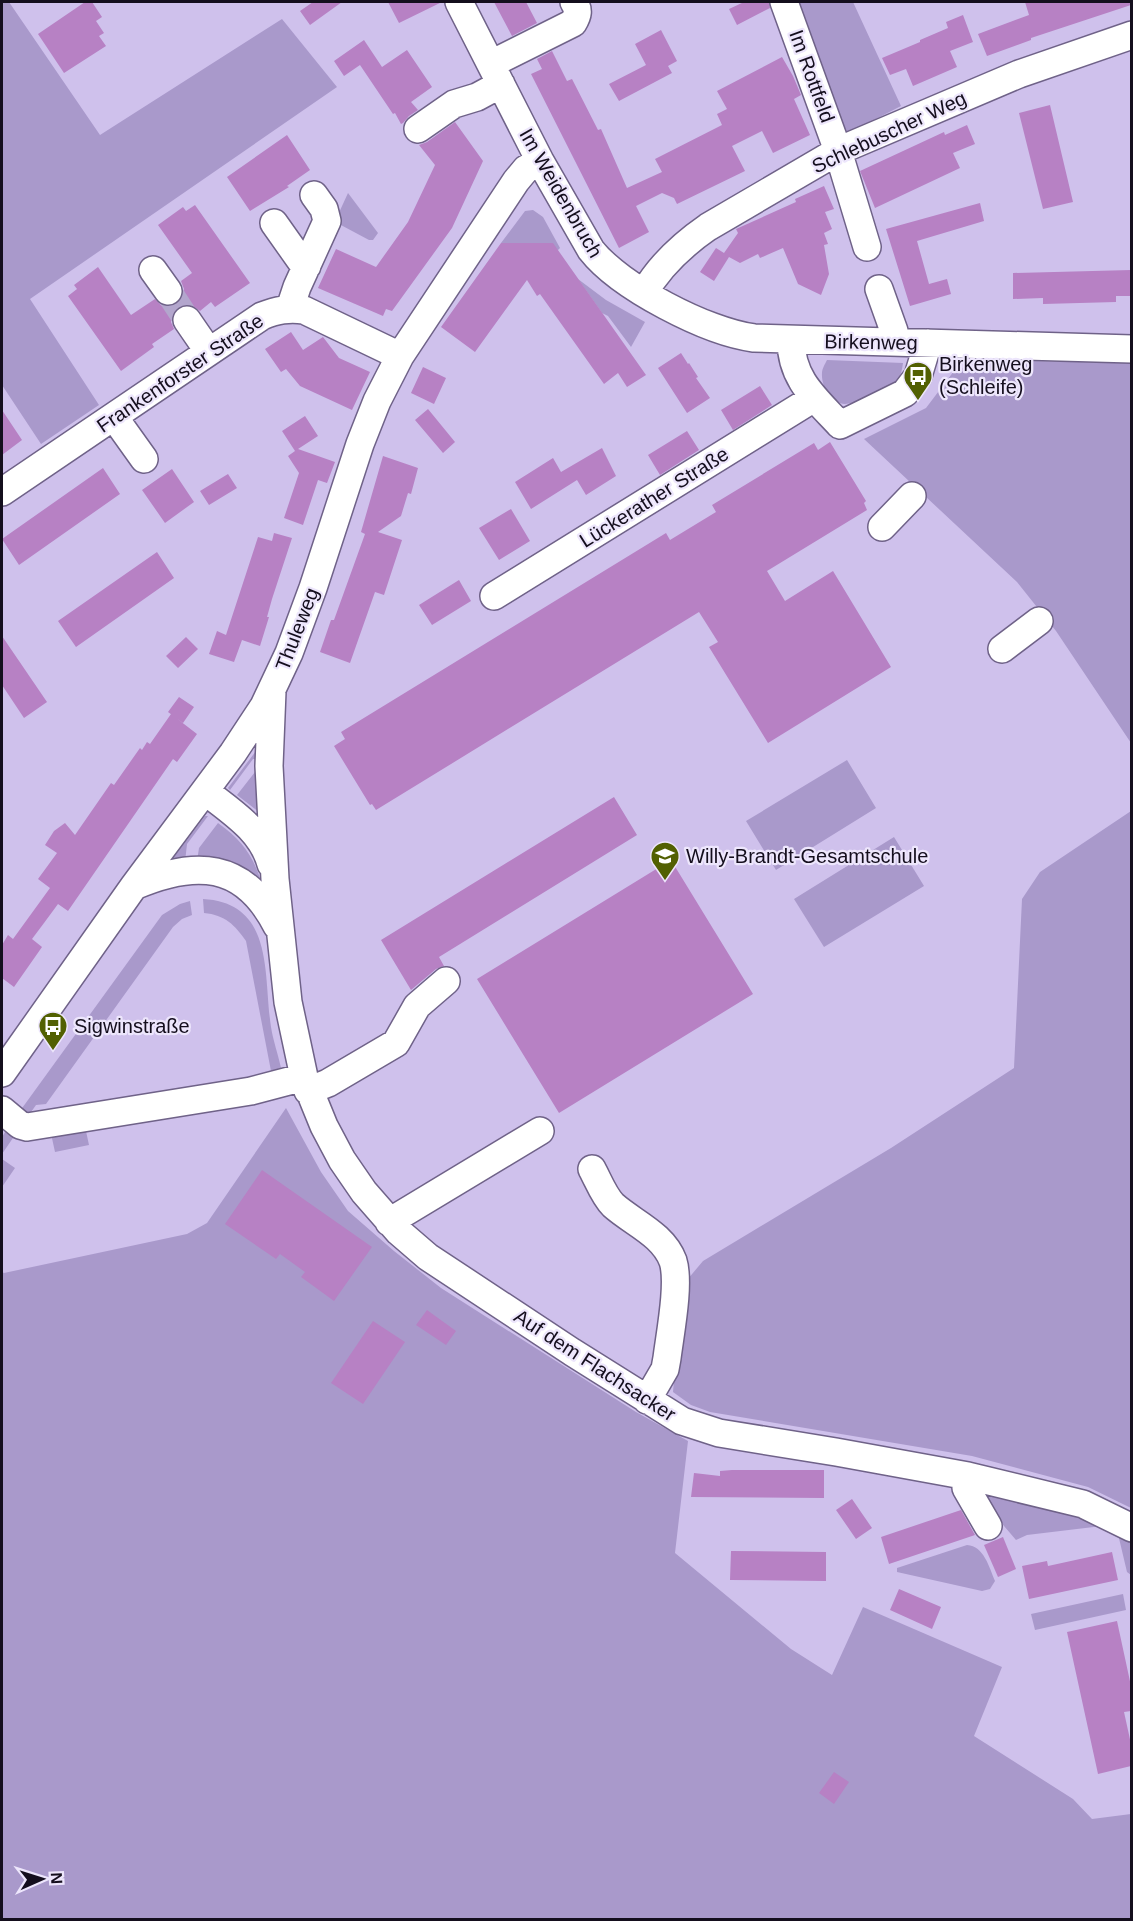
<svg xmlns="http://www.w3.org/2000/svg" width="1133" height="1921" font-family="Arial,sans-serif">
<style>
.green{fill:#a999cb}
.building{fill:#b781c4}
.lines{fill:none;stroke-linecap:round;stroke-linejoin:round}
.minor-tunnel{stroke:#b3a6cd;stroke-width:27;stroke-dasharray:27 14;stroke-linecap:butt}
.minor-casing{stroke:#6f6288;stroke-width:30}
.minor{stroke:#fff;stroke-width:27}
.labels{text-anchor:middle;dominant-baseline:central;stroke-width:4.5;stroke-linejoin:round;paint-order:stroke}
.street-label{font-size:20px;fill:#140e1d;stroke:#ede6fc}
.poi-label{font-size:20px;fill:#140e1d;stroke:#ede6fc;text-anchor:start}
</style>
<rect width="100%" height="100%" fill="#cfc1ec"/>
<path class="green" d="M2,2H9L100,135L282,19L337,87L30,299L99,405L41,444L2,385Z
M791,2H853L901,106L841,137Z
M348,193L378,233L373,240H369L339,224L337,217Z
M533,210L543,217L560,248L558,250L501,243L525,211Z
M578,279L606,300L645,322L631,347L608,316L602,313Z
M827,360L903,363C902,370 901,376 897,381C891,389 855,404 845,404C831,403 821,387 822,373C822,369 825,364 827,360Z
M984,360L1131,363V743L1056,631L1017,582L864,439L926,408L954,371Z
M262,743L261,759H253L230,790L228,788Z
M847,760L876,808L776,870L746,821Z
M261,771L264,816L237,795L255,772Z
M1131,811V1508L1088,1487L972,1456L710,1412L691,1405L673,1392L682,1286L703,1261L891,1148L1014,1068L1022,899L1040,872Z
M205,816H208L187,844L185,862L175,863L174,857Z
M218,823C245,842 255,859 264,891L197,861L199,848Z
M894,837L924,886L824,947L794,899Z
M203,899C275,903 263,975 271,1027C273,1040 278,1054 281,1068L271,1071L246,941C235,925 225,915 204,913Z
M190,901L192,915L182,919L173,927L46,1104L36,1105L29,1115L20,1111L162,915L180,904Z
M286,1108L321,1172L348,1211L394,1251L441,1288L636,1412L688,1441L675,1553L791,1649L832,1675L863,1607L1002,1667L974,1736L1073,1799L1092,1819L1131,1814V1919H2V1272L4,1273L187,1234L207,1223Z
M84,1122L89,1145L55,1152L50,1129Z
M7,1129L15,1135L2,1154V1137Z
M2,1159L15,1168L2,1187Z
M975,1492L1072,1514L1102,1526L1027,1535L1016,1540Z
M1118,1534L1131,1542V1575L1127,1572Z
M967,1545C984,1546 989,1567 995,1581L990,1589L982,1591L897,1572V1568Z
M1123,1594L1126,1610L1035,1630L1031,1614Z"/>
<path class="building" d="M85,2H92L102,17L96,21L104,33L99,36L106,46L64,73L38,34Z
M313,2H342L310,25L300,11Z
M388,2H442L399,23Z
M494,2H526L537,23L512,36Z
M744,2H769L770,8L737,25L729,9Z
M1025,2H1131V5L1031,38V40L987,56L978,34L1029,15Z
M963,15L973,42L950,51L957,67L913,86L906,69L890,75L882,58L920,42V40L948,28L946,22Z
M661,30L677,61L668,66L672,73L619,101L609,84L646,65L635,44Z
M364,40L382,67L407,50L432,87L411,102L418,110L409,116L403,123L401,124L395,113L393,114L360,65L344,76L334,61Z
M552,51L567,81L572,79L598,130L601,129L627,188L662,172L655,159L722,125L717,114L727,109L717,91L782,57L793,76L801,95L794,99L810,135L773,153L762,131L732,146L745,171L677,204L674,198L662,193L636,206L649,232L619,248L531,74L542,69L537,59Z
M1050,105L1073,202L1043,209L1019,113Z
M455,122L483,161L452,228L392,311L386,309L383,316L318,288L336,249L376,267L408,222L435,165L419,145L427,142Z
M967,125L975,144L953,153L960,168L875,208L860,171L944,132L945,135Z
M287,135L310,170L287,186L289,187L250,211L227,177Z
M824,186L834,209L825,212L832,229L824,233L828,244L824,245L829,274L821,295L798,284L783,248L760,258L758,254L740,263L729,257L714,281L700,272L716,248L724,253L738,233L736,229L796,202L795,199Z
M980,203L984,221L917,241L929,284L947,279L951,294L910,306L886,229Z
M195,205L250,283L215,307L211,302L200,311L193,306L185,304L179,307L173,314L171,322L174,329L152,344L154,347L121,371L68,296L77,289L74,285L98,267L131,315L155,299L162,306L169,307L177,304L183,297L184,289L181,281L192,273L158,225L183,207L186,211Z
M501,243H553L646,375L627,387L618,373L604,384L540,294L537,296L527,280L475,352L441,327Z
M1131,270V296H1116V302L1043,304V298L1013,299V273Z
M291,332L303,350L323,337L339,358L370,372L352,410L300,386L286,369L281,372L265,349Z
M681,353L688,364L689,363L698,377L696,378L710,398L687,413L658,368Z
M423,367L446,378L434,404L411,393Z
M760,386L772,405L733,430L721,410Z
M428,409L455,442L443,453L415,420Z
M2,410L22,440L2,455Z
M305,416L318,436L298,449L335,462L327,483L318,480L303,525L284,518L299,473L288,456L295,451L282,431Z
M687,431L699,450L660,475L648,455Z
M830,442L866,501L864,503L867,510L767,571L785,601L833,571L891,667L768,743L709,647L718,642L699,612L376,810L372,804L370,805L334,746L345,739L341,732L666,533L670,540L716,512L712,505L814,443L818,450Z
M602,448L616,476L586,495L577,480L531,509L515,482L553,458L561,472Z
M383,456L418,468L411,494L408,493L401,516L378,532L402,540L384,595L375,592L350,663L320,652L331,620H334L365,534L361,532Z
M103,468L120,494L19,565L2,539Z
M172,469L194,502L165,523L142,490Z
M228,474L237,488L209,505L200,491Z
M511,509L530,541L499,560L479,528Z
M274,533L292,538L272,599L267,617H269L260,646L242,640L234,662L209,654L217,631L226,635L258,537L272,541Z
M157,552L174,578L76,647L58,621Z
M459,580L471,601L432,625L419,605Z
M2,636L47,702L24,718L2,685Z
M186,637L198,649L178,668L166,656Z
M179,697L194,707L183,723L168,712Z
M171,714L197,734L177,762L173,759L68,911L58,904L44,923L32,939L42,947L14,987L2,978V945L8,935L13,939L50,888L38,879L57,853L45,845L54,831L65,823L75,835L111,783L114,785L140,748L142,750L147,742L150,744Z
M614,797L637,835L439,957L444,966L436,969L411,990L381,940Z
M671,860L753,994L559,1113L477,979Z
M262,1170L372,1247L334,1301L301,1277L305,1272L280,1254L276,1259L225,1224Z
M427,1310L456,1331L446,1345L416,1325Z
M373,1321L405,1342L363,1404L331,1383Z
M732,1470H824V1498L691,1497L694,1473L720,1476V1471Z
M852,1499L872,1528L856,1539L836,1510Z
M961,1510L975,1535L889,1564L881,1537Z
M1003,1537L1016,1569L998,1577L984,1545Z
M731,1551L826,1552V1581L730,1580Z
M1112,1552L1118,1580L1029,1599L1022,1566L1047,1561L1048,1566Z
M899,1589L941,1607L932,1629L890,1610Z
M1117,1621L1131,1686V1711L1124,1712L1131,1744V1766L1098,1774L1067,1632Z
M834,1772L849,1782L834,1804L819,1793Z"/>
<g class="lines">
<path class="minor-tunnel" d="M168,291L187,320"/>
<g class="minor-casing">
<path id="minor" d="M459,2L540,161L591,250C620,287 707,332 754,338L1132,349
M784,2L838,151L867,247
M491,64L573,23C578,15 579,10 574,2
M418,129L454,104L477,97L501,84
M274,223L303,264L307,266
M153,270L168,291
M879,289L894,331L893,342
M644,293C660,265 682,245 708,227L838,151L1019,74L1132,35
M290,308L297,287L327,221L324,209L314,195
M187,320L209,352
M791,340C791,379 815,398 840,425L905,393L918,376L928,343
M114,417L144,459
M2,492L262,316C277,310 288,308 304,310L400,356
M882,527L912,496
M494,596L814,398
M1002,649L1039,621
M272,691L269,766L275,879L288,1002L304,1077L324,1126L342,1160L364,1192L399,1232L428,1257L572,1352L682,1421L719,1433L836,1452L968,1476L1083,1504L1132,1528
M205,791C230,811 262,830 271,864
M134,886C195,860 244,861 277,926
M2,1073L134,886L233,753L264,706L289,653L313,588L360,444L377,401L400,356L516,181L526,169L540,161
M308,1091L328,1083L396,1043L417,1006L446,981
M2,1110L20,1125L27,1127L251,1091L304,1077
M592,1169C598,1180 604,1196 613,1205C633,1223 663,1234 673,1261C680,1283 670,1334 667,1358L665,1369L647,1400
M389,1222L540,1131
M968,1476L966,1488L988,1526"/>
</g>
<use href="#minor" class="minor"/>
</g>
<defs>
<g id="bus-pin" transform="scale(1.5)"><path d="M0 17L-7.5 6A9.5 9.5 0 1 1 7.5 6Z" fill="#526002" stroke="#ede6fc"/><path d="M-5-6H5V4H4V6H2V4H-2V6H-4V4H-5ZM-3.5-4V0h7V-4ZM-3.5 1.2v1.5H-2V1.2ZM2 1.2v1.5H3.5V1.2Z" fill="#fff"/></g>
<g id="school-pin" transform="scale(1.5)"><path d="M0 17L-7.5 6A9.5 9.5 0 1 1 7.5 6Z" fill="#526002" stroke="#ede6fc"/><path d="M0-5L7-2L0 1L-7-2ZM-4 1L0 2.5L4 1V4Q0 6-4 4Z" fill="#fff"/></g>
</defs>
<g fill-rule="evenodd">
<use href="#bus-pin" x="918" y="376"/>
<use href="#school-pin" x="665" y="856"/>
<use href="#bus-pin" x="53" y="1026"/>
</g>
<g class="labels">
<g class="street-label">
<text transform="translate(812 76) rotate(70)">Im Rottfeld</text>
<text transform="translate(889 132) rotate(-25)">Schlebuscher Weg</text>
<text transform="translate(561 193) rotate(60)">Im Weidenbruch</text>
<text transform="translate(871 342) rotate(1)">Birkenweg</text>
<text transform="translate(180 373) rotate(-34)">Frankenforster Straße</text>
<text transform="translate(654 497) rotate(-32)">Lückerather Straße</text>
<text transform="translate(297 629) rotate(-69)">Thuleweg</text>
<text transform="translate(595 1365) rotate(33)">Auf dem Flachsacker</text>
</g>
<g class="poi-label">
<text x="939" y="364">Birkenweg<tspan x="939" dy="23">(Schleife)</tspan></text>
<text x="686" y="856">Willy-Brandt-Gesamtschule</text>
<text x="74" y="1026">Sigwinstraße</text>
</g>
</g>
<rect width="1133" height="1921" fill="none" stroke="#140e1d" stroke-width="6"/>
<g transform="translate(42 1879) rotate(87)" stroke="#ede6fc" stroke-width="4.5" paint-order="stroke">
<path d="M0-4.5L10 22L0 15L-10 22Z" fill="#140e1d"/>
<text y="-9" font-size="16" font-weight="bold" text-anchor="middle" fill="#140e1d">N</text>
</g>
</svg>
